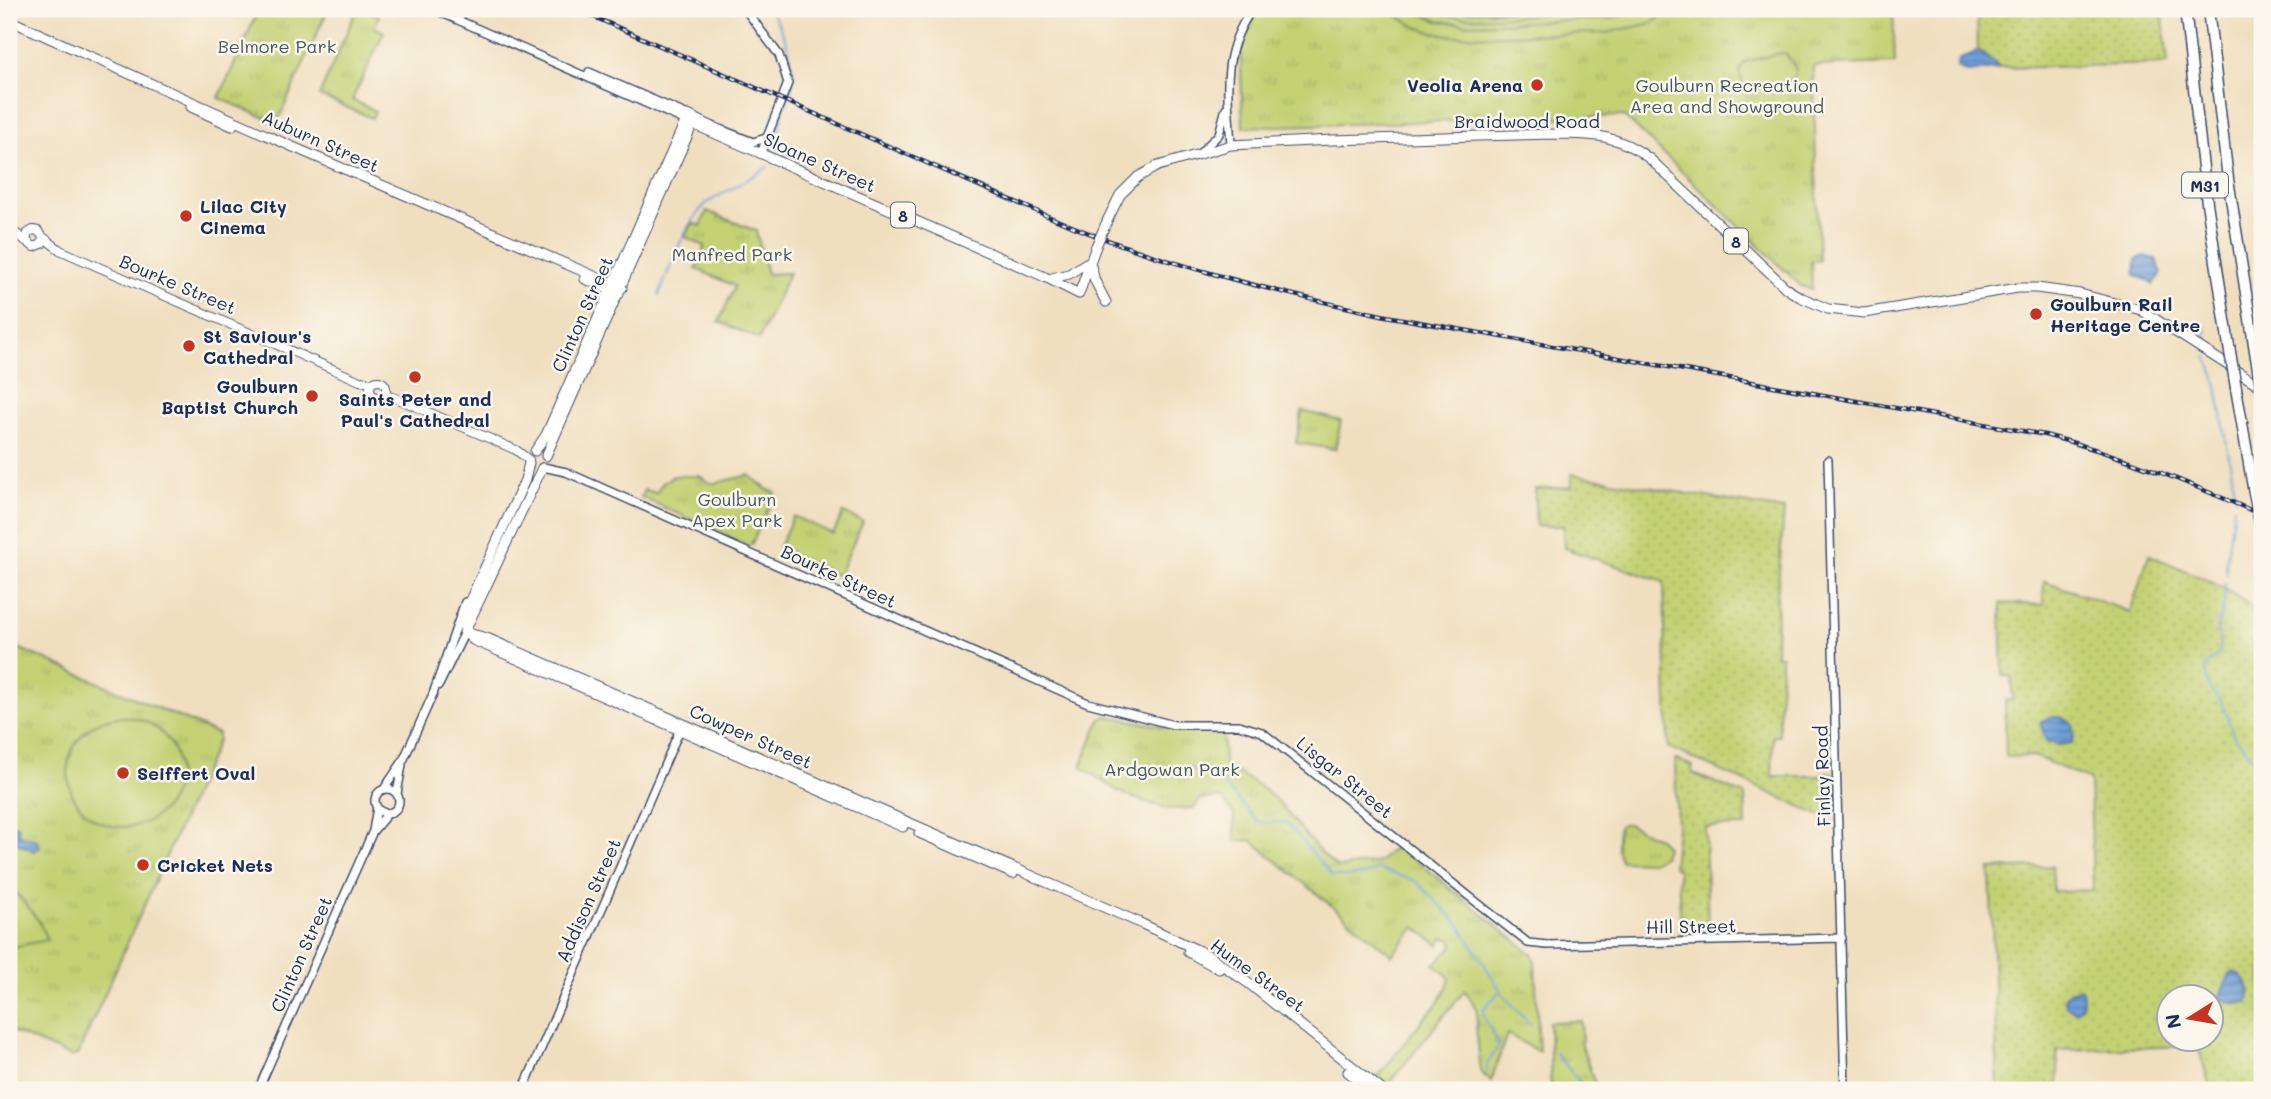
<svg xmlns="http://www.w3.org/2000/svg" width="2271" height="1099" font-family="Mali,sans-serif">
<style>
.grass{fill:url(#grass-dots);stroke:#6f8068;stroke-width:2;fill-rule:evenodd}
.park{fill:url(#park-tufts);stroke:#6f8068;stroke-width:2}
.pitch{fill:#c3d173;stroke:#6f8068;stroke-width:2}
.water{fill:url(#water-rules);stroke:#45669b;stroke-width:2}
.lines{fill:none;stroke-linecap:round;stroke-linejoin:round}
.stream{stroke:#6f9ed8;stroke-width:2}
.tertiary-casing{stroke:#3b496d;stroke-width:10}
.secondary-casing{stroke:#3b496d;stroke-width:10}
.primary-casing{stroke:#3b496d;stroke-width:11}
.motorway-casing{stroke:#3b496d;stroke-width:13}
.tertiary{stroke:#fff;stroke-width:7}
.secondary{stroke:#fff;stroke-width:8}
.primary{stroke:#fff;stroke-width:9}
.motorway{stroke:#fff;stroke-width:10}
.rail-casing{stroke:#1b2f5e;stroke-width:4.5}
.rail{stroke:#fbf7ec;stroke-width:2;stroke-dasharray:5;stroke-linecap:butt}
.primary-bridge-casing{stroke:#3b496d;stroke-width:11;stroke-linecap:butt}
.motorway-bridge-casing{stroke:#3b496d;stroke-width:13;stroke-linecap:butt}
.primary-bridge{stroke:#fff;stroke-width:9}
.motorway-bridge{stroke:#fff;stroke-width:10}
.poi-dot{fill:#c8321e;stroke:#fbf7ec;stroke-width:2.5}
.labels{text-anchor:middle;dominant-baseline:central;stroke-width:5;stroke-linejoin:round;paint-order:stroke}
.shield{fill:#fbf7ec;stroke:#5e6b89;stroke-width:2}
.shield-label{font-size:16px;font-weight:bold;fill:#1b2f5e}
.park-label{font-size:18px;fill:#455863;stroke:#fbf7ec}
.poi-label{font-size:18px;font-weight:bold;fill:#1b2f5e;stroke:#fbf7ec;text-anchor:start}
.street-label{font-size:18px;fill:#1b2f5e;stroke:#fbf7ec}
</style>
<defs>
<pattern id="grass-dots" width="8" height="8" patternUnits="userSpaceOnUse" patternTransform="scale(1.75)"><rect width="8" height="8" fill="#c3d173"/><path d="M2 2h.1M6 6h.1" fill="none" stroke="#a7b466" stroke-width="1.8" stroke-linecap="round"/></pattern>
<pattern id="park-tufts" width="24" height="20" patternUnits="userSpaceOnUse" patternTransform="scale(1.75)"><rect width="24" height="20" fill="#c3d173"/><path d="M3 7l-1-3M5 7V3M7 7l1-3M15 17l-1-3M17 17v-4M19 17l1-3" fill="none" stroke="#a7b466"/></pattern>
<pattern id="water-rules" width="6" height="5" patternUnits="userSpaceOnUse" patternTransform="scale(1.75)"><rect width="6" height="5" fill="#6f9ed8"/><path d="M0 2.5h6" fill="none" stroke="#5a81b2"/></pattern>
</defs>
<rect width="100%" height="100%" fill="#fbf7ec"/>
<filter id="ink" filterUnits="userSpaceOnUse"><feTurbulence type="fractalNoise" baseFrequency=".0143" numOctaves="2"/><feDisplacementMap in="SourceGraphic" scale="14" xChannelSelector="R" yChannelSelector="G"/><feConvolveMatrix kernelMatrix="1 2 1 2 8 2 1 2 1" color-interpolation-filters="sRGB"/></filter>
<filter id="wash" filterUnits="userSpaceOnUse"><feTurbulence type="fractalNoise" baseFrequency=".00686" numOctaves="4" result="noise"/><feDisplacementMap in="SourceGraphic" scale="28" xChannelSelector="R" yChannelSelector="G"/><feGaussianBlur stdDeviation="1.57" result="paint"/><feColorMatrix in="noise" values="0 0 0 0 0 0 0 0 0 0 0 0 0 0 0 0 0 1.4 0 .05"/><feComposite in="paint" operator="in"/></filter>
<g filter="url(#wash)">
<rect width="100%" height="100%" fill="#f0dfbf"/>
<path class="grass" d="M1977,9H2162L2168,64L1998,68L1995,63L1978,51Z
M1571,474L1784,510L1777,598L1776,656H1781C1781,683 1779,708 1779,736H1773L1772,776H1820L1826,772L1833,773L1835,810L1832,816L1819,815L1668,747L1664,582L1564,548L1563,526H1536L1535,489L1572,487Z
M2149,555C2185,570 2222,584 2253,608L2262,653V1090H2211L2198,1046L2057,1050L2059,1090H1998L1990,869L2052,866L2053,891L2093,890L2090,780L2034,756L2006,757L2005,701L2013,700L2011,676H2003L2001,603L2043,605L2044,581L2130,612ZM2170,998H2212V1040H2170Z
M1675,759L1693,766L1692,773L1745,795L1746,826L1705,827L1708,933H1687L1686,938H1681L1678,870L1673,866L1677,828Z"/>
<path class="park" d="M259,9H328L277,123L219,98Z
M357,9H365L379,16L374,27L384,32L352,100L375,111L372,118L319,96Z
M1261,9H1893L1895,63L1813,66L1819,261H1811L1812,289L1801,286L1624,116L1243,127L1240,40Z
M707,211L756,231L767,274L789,273L759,339L719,322L735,286L696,269L705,246L685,237L693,223L701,226Z
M1302,411L1341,421L1335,449L1296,443Z
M749,475L768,490L776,493L751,545H746L641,497L644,490L656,493L663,482L674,476H699L711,483H716Z
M843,513L863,522L838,576L780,549L779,547L793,516L833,534Z
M9,644L218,734V740L78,1054L72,1057L9,1030Z
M1106,716L1177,729H1223L1224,765C1243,776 1262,786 1278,802C1298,824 1314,849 1338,868L1379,862L1397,845L1532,954L1535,962L1539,1052L1507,1034L1491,1081L1481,1073L1476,1026L1477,1010L1465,990L1385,1088L1376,1080C1390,1061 1405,1042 1420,1023C1433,1008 1445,998 1450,978L1434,964L1452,948L1453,944L1450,939L1443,938L1439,945L1415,927L1392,955L1251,840L1235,841L1234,814L1221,798L1200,799L1194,808L1169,809L1134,798L1118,791L1082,767V763L1100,720Z
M1623,824H1628L1660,839L1666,847L1663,856L1652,862L1621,861C1616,852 1616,836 1619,827Z
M1581,1021L1582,1046L1597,1090H1551L1549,1022Z"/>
<path class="pitch" d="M1388,9H1410L1438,21L1466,24L1608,19L1650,9H1673L1652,23L1606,33L1455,36C1426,33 1411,26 1388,9Z
M1432,9L1458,12L1568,9C1552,17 1478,18 1458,17C1448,16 1439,14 1432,9Z
M1781,53L1786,54L1796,69L1793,80L1759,87L1743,85L1739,71L1745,62Z
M68 772a55 55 0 1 1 110 0a55 55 0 1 1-110 0Z
M13,889L39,921L47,940L12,947L9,956V890Z"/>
<path class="water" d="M1978,51L1995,63L1998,69L1966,72L1957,68L1959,60Z
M2145,256L2156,259L2162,273L2154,284L2151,281L2135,276L2136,259Z
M2050,717H2060L2072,723L2074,737L2072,743L2057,745L2046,741L2040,722Z
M9,822L18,826L19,835L37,840L40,847L34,851L9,839Z
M2234,972C2246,975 2253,992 2248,1003L2237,1004L2219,998L2229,976Z
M2080,988C2085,996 2084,1009 2074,1011L2066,1006L2065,997L2070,992Z"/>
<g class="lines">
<path class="stream" d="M768,9C783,24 796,65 792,87C790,96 785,104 783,113C780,126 779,138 774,151
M659,295C672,264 682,227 707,203L768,167
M2206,327L2207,344
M2207,356L2216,381L2236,498
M2227,574L2226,564L2234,507
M2225,583L2224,604L2218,625L2220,649L2218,655L2205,666L2207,680L2211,691L2221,701L2234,736L2253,759L2256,766L2260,784L2259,814L2262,816
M1182,769H1208L1214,773L1258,822L1287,823L1332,876L1344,877L1364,875L1378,869L1416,881L1459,924L1504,996L1531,1025
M1555,1052L1586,1090
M1487,1071V1064L1499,1045L1484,1017L1483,1010L1499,992"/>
</g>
</g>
<g filter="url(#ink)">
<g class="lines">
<g class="tertiary-casing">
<path id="tertiary" d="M433,9L686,121
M745,9L779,55L788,83L761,153
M589,72L688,115
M712,126L753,142L766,138
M1231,145C1228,92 1220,55 1252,9
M1200,153L1219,134L1226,108
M1828,460L1845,1090
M543,467L566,472L1088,703L1174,725H1239L1262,732L1528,943L1547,945L1842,938
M439,685L465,632
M384,789L403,761L433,694L465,602
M375 801a12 12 0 1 1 24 0a12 12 0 1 1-24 0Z
M397,794L402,765
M373,831L388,813
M258,1090L373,831L377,807
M523,1090L681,727"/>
</g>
<g class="secondary-casing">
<path id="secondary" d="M9,228L34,247L42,244L43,237L38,231L33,230L28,233L26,241
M43,237L60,250L87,262L360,381L372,383
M370 389a8 8 0 1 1 16 0a8 8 0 1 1-16 0Z
M384,395L396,398L516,450L529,460"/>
</g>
<g class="primary-casing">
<path id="primary" d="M9,20L293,147L622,288
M191,107L232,126
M686,121L1045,277L1079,294L1096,246
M1108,219L1120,195L1138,177L1158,166L1231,145L1332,140L1554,134C1592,134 1618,134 1650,159L1787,289L1800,297L1828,309L1864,313L2018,288H2037L2080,294L2141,310L2262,387
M1091,266L1095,281L1106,302
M1052,278L1069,274L1086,263
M585,279L619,294
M535,451L546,435L688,115L717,129
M546,456L694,121
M465,631L542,468
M464,632L487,638L908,822L1138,922L1208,955L1248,983L1382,1090
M465,632L473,640L903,827
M465,632L463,623L466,609L525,480L529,463
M919,833L1013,874
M1188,952L1219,969
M1348,1072L1371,1090"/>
</g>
<g class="motorway-casing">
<path id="motorway" d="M2185,9L2207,203L2229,346
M2208,9L2228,179L2256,357
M2236,388L2254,493"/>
</g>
<use href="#tertiary" class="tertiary"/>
<use href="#secondary" class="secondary"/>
<use href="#primary" class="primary"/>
<use href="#motorway" class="motorway"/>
<g class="rail-casing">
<path id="rail" d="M576,9L1059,221C1164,265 1276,292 1386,316L2045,435C2120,454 2191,484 2262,515"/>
</g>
<use href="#rail" class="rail"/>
<g class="primary-bridge-casing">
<path id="primary-bridge" d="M1096,246L1108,219"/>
</g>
<g class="motorway-bridge-casing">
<path id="motorway-bridge" d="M2229,346L2236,388
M2256,357L2262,394
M2254,493L2262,533"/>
</g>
<use href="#primary-bridge" class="primary-bridge"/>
<use href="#motorway-bridge" class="motorway-bridge"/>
</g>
</g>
<g class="poi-dot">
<circle cx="1537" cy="85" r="7"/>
<circle cx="186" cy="216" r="7"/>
<circle cx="2036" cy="314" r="7"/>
<circle cx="189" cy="346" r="7"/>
<circle cx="415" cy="377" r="7"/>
<circle cx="312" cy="396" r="7"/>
<circle cx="123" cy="773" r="7"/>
<circle cx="143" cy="865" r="7"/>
</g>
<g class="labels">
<g class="shield">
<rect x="2182" y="172.5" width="46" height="25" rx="5"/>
<rect x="891" y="202.5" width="24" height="25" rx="5"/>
<rect x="1724" y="228.5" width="24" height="25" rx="5"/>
</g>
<g class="shield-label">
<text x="2205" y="185">M31</text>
<text x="903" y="215">8</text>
<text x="1736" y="241">8</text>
</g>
<g class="park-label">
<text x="277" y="46">Belmore Park</text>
<text x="1727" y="85">Goulburn Recreation<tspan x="1727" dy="21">Area and Showground</tspan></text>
<text x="732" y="254">Manfred Park</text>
<text x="737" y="499">Goulburn<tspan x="737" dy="21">Apex Park</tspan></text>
<text x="1172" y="769">Ardgowan Park</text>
</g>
<g class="poi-label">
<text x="1523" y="85" text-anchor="end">Veolia Arena</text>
<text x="200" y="206">Lilac City<tspan x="200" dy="21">Cinema</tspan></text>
<text x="2050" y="304">Goulburn Rail<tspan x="2050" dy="21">Heritage Centre</tspan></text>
<text x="203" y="336">St Saviour's<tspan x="203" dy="21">Cathedral</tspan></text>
<text x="298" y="386" text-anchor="end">Goulburn<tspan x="298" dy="21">Baptist Church</tspan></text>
<text x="415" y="399" text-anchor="middle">Saints Peter and<tspan x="415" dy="21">Paul's Cathedral</tspan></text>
<text x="137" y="773">Seiffert Oval</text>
<text x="157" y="865">Cricket Nets</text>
</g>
<g class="street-label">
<text x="1527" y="121">Braidwood Road</text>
<text transform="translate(321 141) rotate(24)">Auburn Street</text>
<text transform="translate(820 162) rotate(24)">Sloane Street</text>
<text transform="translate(178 284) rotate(23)">Bourke Street</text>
<text transform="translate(582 314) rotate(-66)">Clinton Street</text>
<text transform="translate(839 576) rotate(25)">Bourke Street</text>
<text transform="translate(751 736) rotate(24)">Cowper Street</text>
<text transform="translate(1822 776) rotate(-92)">Finlay Road</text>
<text transform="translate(1345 777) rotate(39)">Lisgar Street</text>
<text transform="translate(588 900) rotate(-66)">Addison Street</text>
<text transform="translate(1691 926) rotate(-1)">Hill Street</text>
<text transform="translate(301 954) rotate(-66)">Clinton Street</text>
<text transform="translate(1258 975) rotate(36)">Hume Street</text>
</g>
</g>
<rect width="2271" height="1099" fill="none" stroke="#fbf7ec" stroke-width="35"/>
<g transform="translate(2190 1018) rotate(259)"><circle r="33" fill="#fbf7ec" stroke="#a1a7b3" stroke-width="2"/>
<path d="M0-5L12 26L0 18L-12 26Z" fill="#c8321e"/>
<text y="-10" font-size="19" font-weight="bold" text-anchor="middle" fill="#1b2f5e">N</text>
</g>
</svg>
